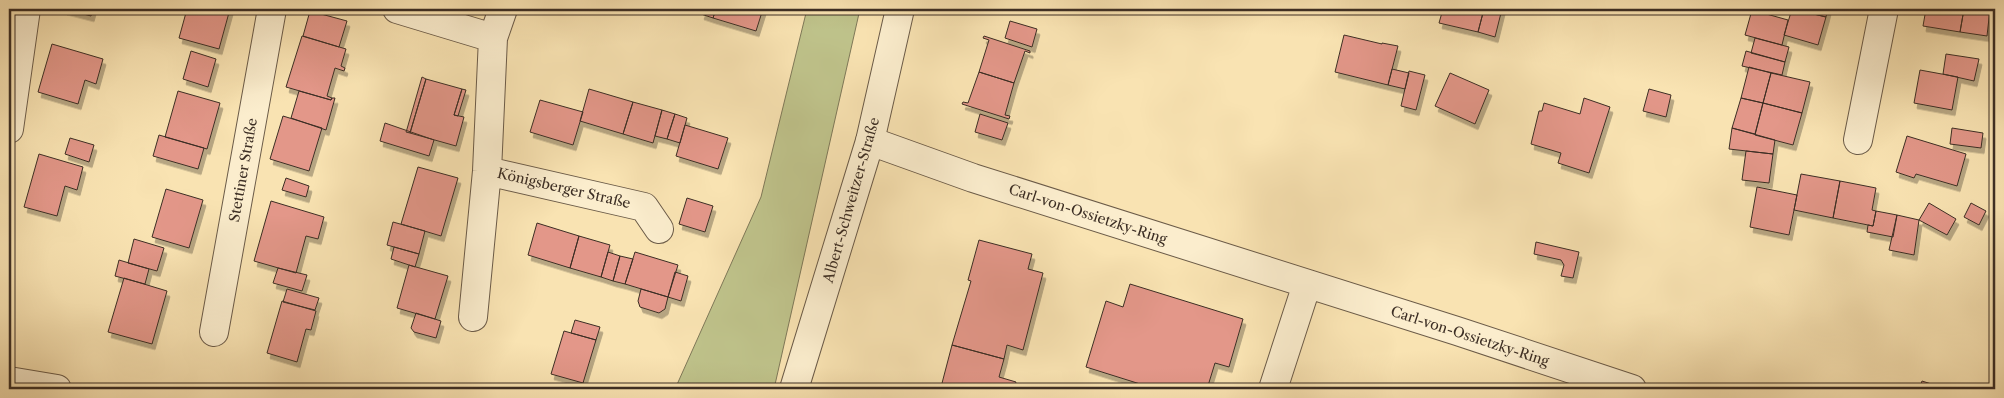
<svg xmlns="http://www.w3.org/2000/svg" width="2004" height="398" font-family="'Libre Caslon Text',serif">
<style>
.green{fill:#bfc38b;stroke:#7e7858}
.building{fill:#e39789;stroke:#3c2e24;filter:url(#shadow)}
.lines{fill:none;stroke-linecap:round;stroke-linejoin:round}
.minor-casing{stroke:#6b5b48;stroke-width:30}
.tertiary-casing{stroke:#6b5b48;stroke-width:30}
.minor{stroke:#fbedcd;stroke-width:28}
.tertiary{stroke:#fbedcd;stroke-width:28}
.labels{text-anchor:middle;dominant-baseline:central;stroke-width:4;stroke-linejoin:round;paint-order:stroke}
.street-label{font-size:14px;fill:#3c2e24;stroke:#fbedcd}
</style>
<defs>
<filter id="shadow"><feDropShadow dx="3" dy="5.5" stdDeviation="0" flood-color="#0004"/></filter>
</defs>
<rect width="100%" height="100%" fill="#f9e3b2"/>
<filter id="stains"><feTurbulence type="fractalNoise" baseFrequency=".004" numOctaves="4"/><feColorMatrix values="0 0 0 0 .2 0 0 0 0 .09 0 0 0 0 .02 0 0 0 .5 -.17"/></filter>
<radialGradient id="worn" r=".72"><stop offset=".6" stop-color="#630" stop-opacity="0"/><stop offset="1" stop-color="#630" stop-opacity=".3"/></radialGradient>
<path class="green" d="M807,9H860L774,389H675L761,197Z"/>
<path class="building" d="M64,9H93L91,16Z
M187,9H230L219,49L179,38Z
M703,9H716L713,18L701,14Z
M716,9H763L756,31L713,18Z
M1443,9H1484L1478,32L1439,23Z
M1484,9H1502L1495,37L1478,32Z
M1792,9L1826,17L1818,45L1784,35Z
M1795,9H1828L1826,17Z
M1926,9H1964L1960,32L1923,26Z
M1964,9H1990L1987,36L1960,32Z
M1752,10L1788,20L1782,45L1745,35Z
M310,11L347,21L339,47L303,36Z
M1010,21L1037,29L1032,47L1005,38Z
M1344,35L1382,44V43L1398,46L1388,85L1335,72Z
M302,36L346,49L341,66L345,68L344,71L335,68L327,96L332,98L331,100L286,87Z
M984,36L1030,51V53L1025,51L1014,83L979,72L989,40L983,38Z
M1755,38L1789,47L1785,62L1751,53Z
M52,44L103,59L96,84L85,80L78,104L38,92Z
M191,51L216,59L208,87L183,79Z
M1746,51L1785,62L1782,75L1742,66Z
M1946,54L1979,59L1974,81L1943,74Z
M1749,67L1771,73L1763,103L1741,98Z
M1392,69L1409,73L1405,89L1388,85Z
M1920,70L1958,77L1952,110L1914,103Z
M1409,71L1425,75L1416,110L1401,106Z
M979,72L1014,83L1005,115L1010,116L1009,119L962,104L963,102L968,103Z
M1450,73L1489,90L1475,124L1435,106Z
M1771,73L1810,82L1802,113L1763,103Z
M422,77L426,79L410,133L406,132L407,129Z
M426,79L462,89L454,115L464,117L456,146L410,133Z
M462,89L466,90L458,116L454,115Z
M589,89L633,102L623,134L580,121Z
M1649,89L1671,95L1666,117L1643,111Z
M178,91L220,103L207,149L165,137Z
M299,91L331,100L332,98H335L326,130L291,118Z
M1584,98L1610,107L1589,173L1558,163L1561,153L1531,144L1539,111H1542L1544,103L1580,114Z
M1741,98L1763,103L1755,134L1732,128Z
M540,100L583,112L573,145L530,132Z
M633,102L662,110L653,143L623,134Z
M1763,103L1802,113L1793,145L1755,135Z
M662,110L675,114L667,139L655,136Z
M675,114L687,118L680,143L667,139Z
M980,114L1008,123L1002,140L975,132Z
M283,116L322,128L309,171L270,159Z
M385,123L434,140L429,156L380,141Z
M685,125L728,138L718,169L676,156Z
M1732,128L1775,140L1773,154L1729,149Z
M1952,128L1983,133L1981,148L1950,144Z
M159,135L204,148L198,169L153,156Z
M1907,136L1966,154L1957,186L1916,174L1914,178L1896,172Z
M70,138L94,145L89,162L65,154Z
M1746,151L1773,154L1769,183L1742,180Z
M39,154L83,167L77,190L65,186L57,216L24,207Z
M418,167L458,178L441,236L401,224Z
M1801,174L1840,181L1833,218L1794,210Z
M286,178L309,186L306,197L282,190Z
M1840,181L1876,188L1872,210L1876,211L1873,226L1833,218Z
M1757,187L1797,195L1789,235L1750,227Z
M166,189L203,200L189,248L152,237Z
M687,198L713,206L705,232L679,224Z
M271,201L324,217L318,239L306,236L296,273L254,261Z
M1929,203L1956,219L1947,235L1919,220Z
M1971,203L1986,211L1979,225L1964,217Z
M1876,211L1897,215L1893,237L1867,232L1868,225L1873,226Z
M1897,215L1919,220L1914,255L1889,250Z
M393,222L425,231L419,254L387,245Z
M537,223L579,236L570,268L528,255Z
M579,236L610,245L601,277L570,268Z
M134,239L164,248L157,271L128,263Z
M979,240L1032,254L1028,269L1043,273L1023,350L1007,345L1004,359L952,345L971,281L968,280Z
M1536,242L1579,252L1573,278L1561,276L1564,265L1561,260L1534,254Z
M394,247L419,254L415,267L391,259Z
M608,252L620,256L613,281L601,277Z
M635,252L678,265L668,297L625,284Z
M620,256L633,259L625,284L613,281Z
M119,260L149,269L145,284L115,276Z
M409,265L448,276L435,319L397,308Z
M278,268L307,275L302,291L273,283Z
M675,272L688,276L681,301L668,297Z
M124,278L167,291L152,344L108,332Z
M1130,284L1243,319L1229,367L1215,363L1207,389H1177L1165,385L1164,389H1156L1086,367L1106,301L1123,307Z
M287,289L319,298L315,310L283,302Z
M641,289L668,297L665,309L659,313L640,307L638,301Z
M282,301L316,311L311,330L306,329L297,362L267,353Z
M416,313L441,321L436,338L414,332L411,328Z
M575,320L600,327L596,340L571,333Z
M564,331L596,340L583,383L551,374Z
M952,345L1004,359L999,377L1016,382L1014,389H943L941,387Z
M1922,381L1947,389H1919Z"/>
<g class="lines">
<g class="minor-casing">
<path id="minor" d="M397,9L493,38
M9,129L26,9
M1858,140L1884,9
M870,141L973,178L1457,331L1632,389
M487,171L644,207L659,229
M473,317L487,171L493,38L503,9
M214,332L272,9
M9,381L57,389
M1273,389L1307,284"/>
</g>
<g class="tertiary-casing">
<path id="tertiary" d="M794,389L870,141L900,9"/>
</g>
<use href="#minor" class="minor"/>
<use href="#tertiary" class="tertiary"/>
</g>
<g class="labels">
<g class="street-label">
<text transform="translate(243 170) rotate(-80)">Stettiner Straße</text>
<text transform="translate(564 188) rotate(13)">Königsberger Straße</text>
<text transform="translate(851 200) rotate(-74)">Albert-Schweitzer-Straße</text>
<text transform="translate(1088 214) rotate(18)">Carl-von-Ossietzky-Ring</text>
<text transform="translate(1470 336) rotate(18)">Carl-von-Ossietzky-Ring</text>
</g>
</g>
<rect width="2004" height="398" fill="none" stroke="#f9e3b2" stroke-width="30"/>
<rect x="10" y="10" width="1984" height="378" fill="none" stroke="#3c2e24" stroke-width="2.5"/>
<rect x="15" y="15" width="1974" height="368" fill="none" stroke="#3c2e24"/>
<rect width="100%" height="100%" filter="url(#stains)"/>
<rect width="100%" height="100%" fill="url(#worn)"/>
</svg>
